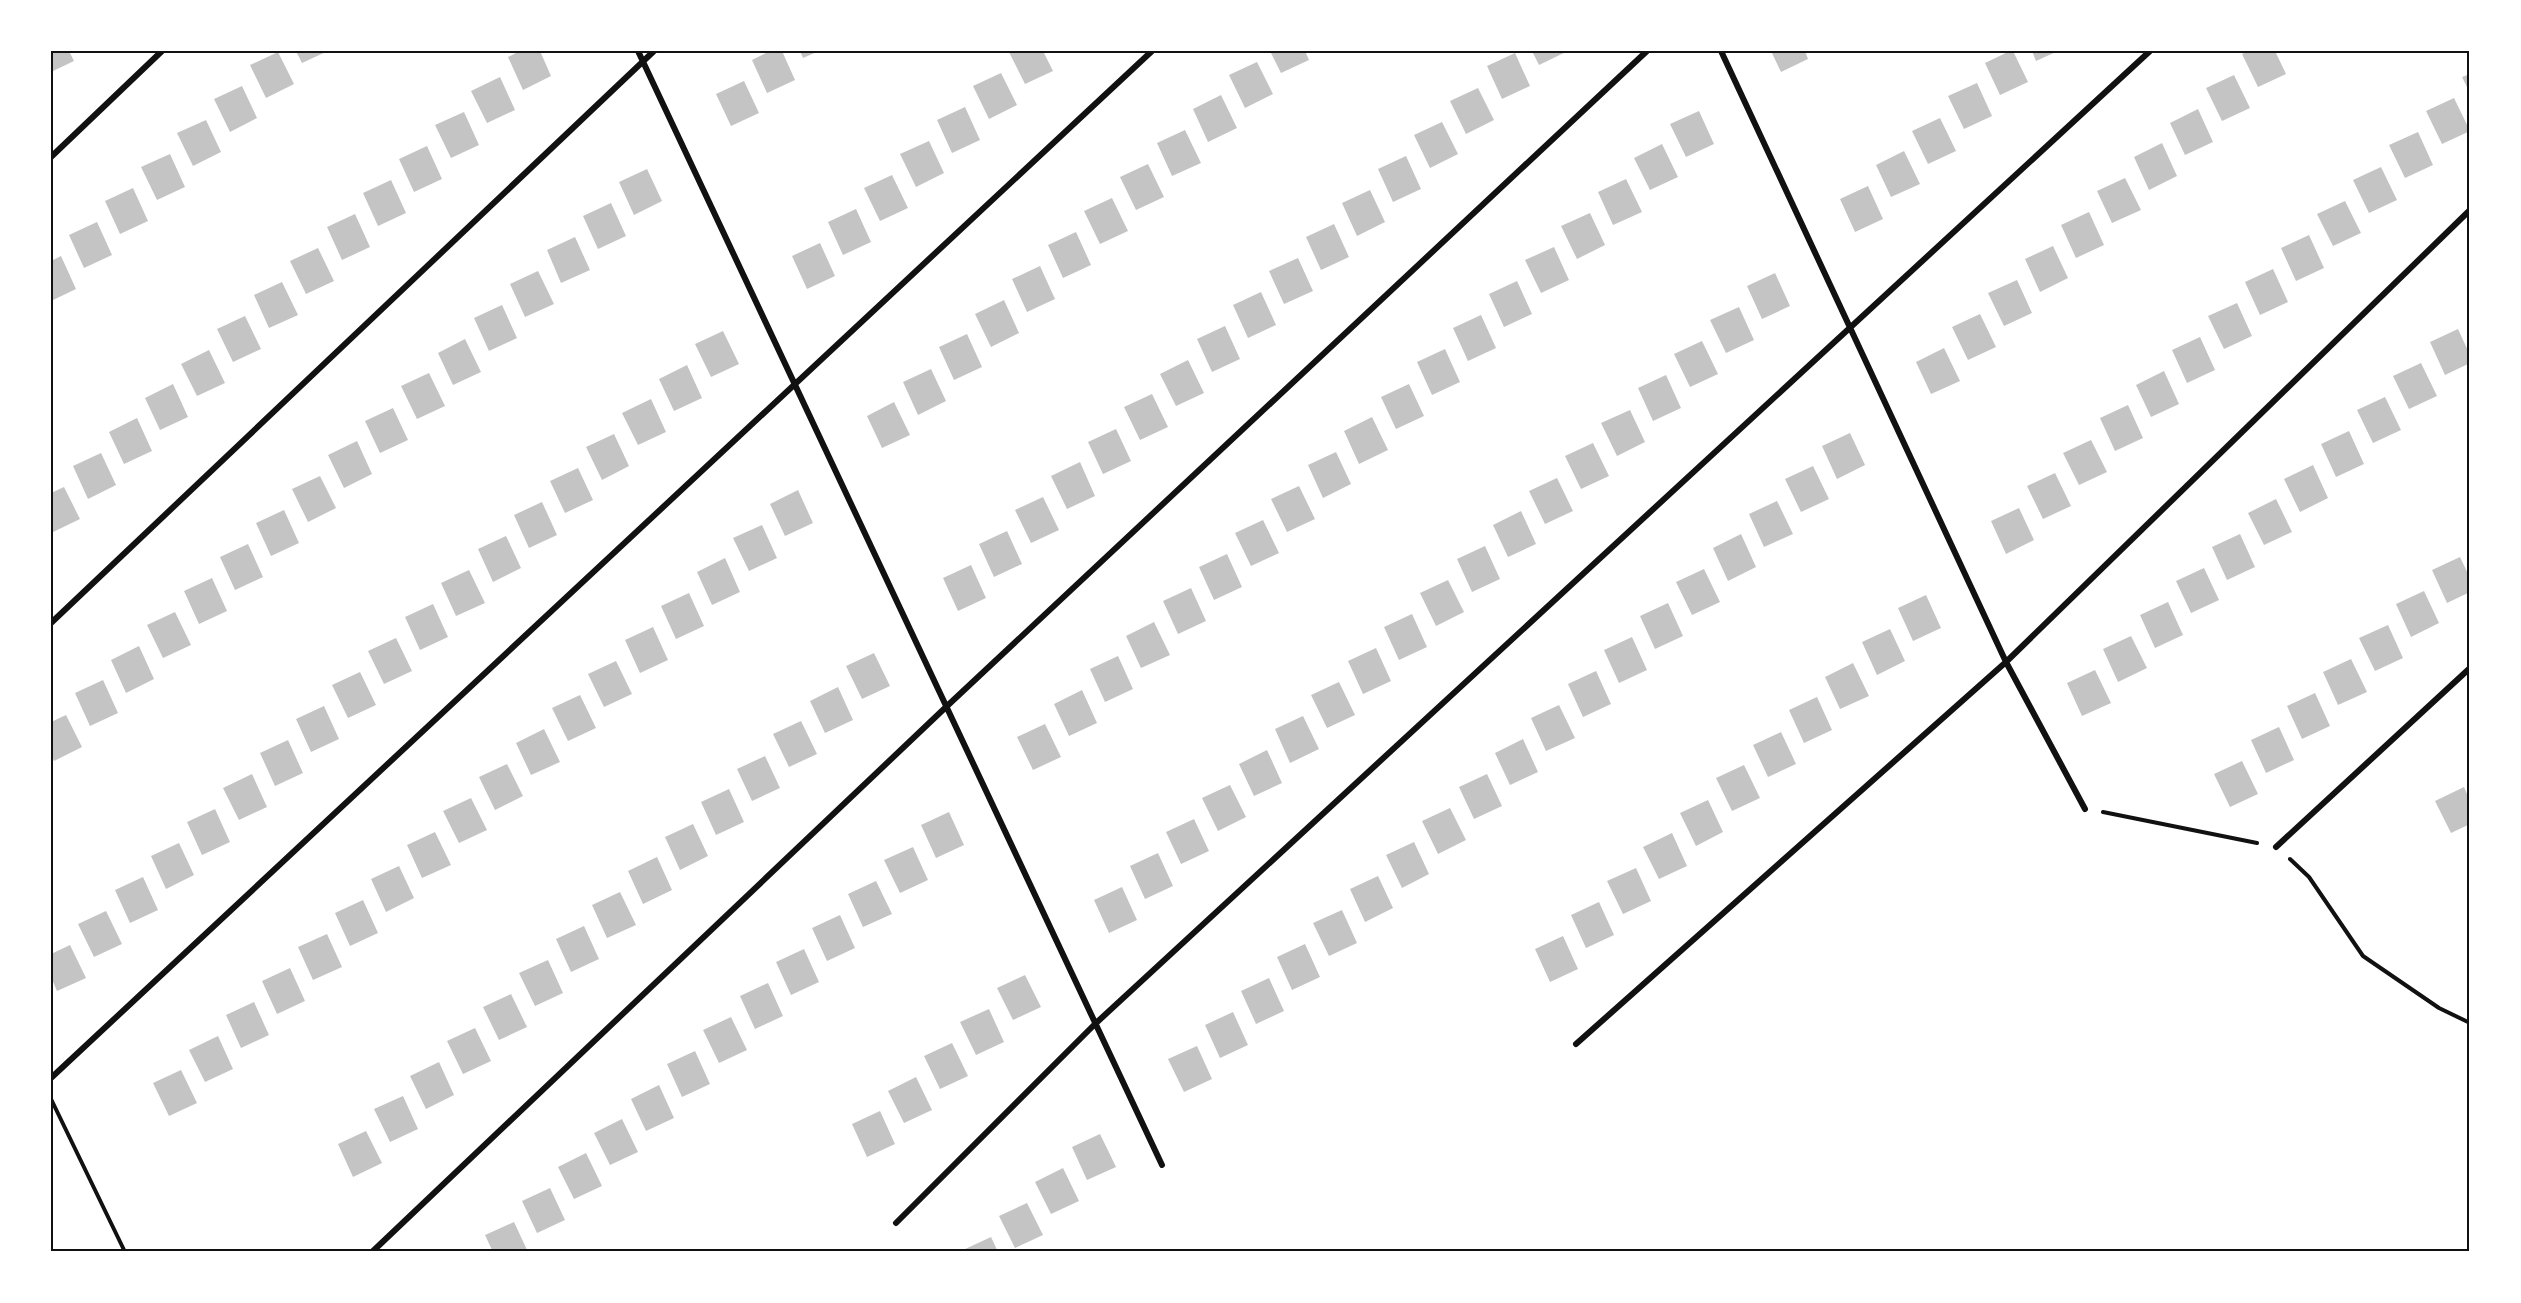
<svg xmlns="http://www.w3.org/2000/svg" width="2521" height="1303" font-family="Commissioner,sans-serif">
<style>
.building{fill:#c4c4c4}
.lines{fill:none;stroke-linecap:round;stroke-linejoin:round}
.path{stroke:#111;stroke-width:4}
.minor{stroke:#111;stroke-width:6}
.neatline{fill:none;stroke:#111;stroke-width:2}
</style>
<rect width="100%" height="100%" fill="#fff"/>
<path class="building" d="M51,51H69L74,61L51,72Z
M296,51H328L302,63Z
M520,51H540L551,76L523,90L508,57Z
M770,51H782L795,80L767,93L752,60Z
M800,51H819L803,58Z
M1043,51L1053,71L1025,84L1009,52Z
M1270,51H1305L1309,60L1281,73Z
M1532,51H1568L1539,65Z
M1771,51H1805L1808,59L1781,72Z
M2010,51H2013L2028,82L2000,95L1985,63Z
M2032,51H2058L2036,61Z
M2249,51H2275L2286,74L2258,87L2242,54Z
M278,52L294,84L266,98L250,65Z
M1515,53L1530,86L1502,99L1487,66Z
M1257,62L1273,94L1245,108L1229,75Z
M1001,73L1017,105L989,119L973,86Z
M2470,74V93L2462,77Z
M2234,75L2250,108L2222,121L2206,88Z
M500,77L515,110L487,123L471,91Z
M744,81L759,113L731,126L716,94Z
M1977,83L1992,116L1964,129L1948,96Z
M242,86L257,118L230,132L214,99Z
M1478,88L1494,120L1466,134L1450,101Z
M1221,95L1237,128L1208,142L1193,109Z
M2454,98L2470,131L2442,144L2426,111Z
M965,107L980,140L952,153L937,120Z
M2198,109L2213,142L2185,155L2170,123Z
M1699,111L1714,144L1686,157L1670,124Z
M464,112L479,145L451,158L435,125Z
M1940,118L1956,151L1928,164L1912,131Z
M206,120L221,152L193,166L177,133Z
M1442,122L1458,154L1430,168L1414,135Z
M1185,130L1201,163L1172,176L1157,143Z
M2418,132L2433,165L2405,178L2389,145Z
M929,141L944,173L916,187L900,154Z
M2162,143L2177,176L2149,190L2134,157Z
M1662,144L1678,177L1650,190L1634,158Z
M427,146L442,179L414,192L399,159Z
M1904,151L1920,184L1891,197L1876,165Z
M170,154L185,187L157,200L141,167Z
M1406,156L1421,189L1393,202L1378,169Z
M1148,164L1164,197L1136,210L1120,177Z
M2381,167L2397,200L2369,213L2353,180Z
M647,169L662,201L634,215L619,182Z
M892,175L908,208L880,221L864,188Z
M2125,178L2141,210L2112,223L2097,191Z
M1626,179L1642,212L1613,225L1598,192Z
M391,180L406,213L378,226L363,193Z
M1868,186L1883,219L1855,232L1840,199Z
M133,188L148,221L120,234L105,201Z
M1370,190L1385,222L1357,236L1342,203Z
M1112,198L1128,231L1100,244L1084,211Z
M2345,201L2361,233L2333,246L2317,214Z
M611,203L626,236L598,249L583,216Z
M856,209L871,242L843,255L828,222Z
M2089,212L2104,245L2076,258L2061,225Z
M1590,213L1605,245L1577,259L1561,226Z
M355,214L370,247L342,260L327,227Z
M97,222L112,255L84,268L69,235Z
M1334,224L1349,257L1321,270L1306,237Z
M1076,232L1091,265L1063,278L1048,245Z
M2309,235L2324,268L2296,281L2281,248Z
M575,237L590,270L561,283L547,250Z
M820,243L835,276L807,289L792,256Z
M2053,246L2068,278L2040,292L2025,259Z
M1554,247L1569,280L1541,293L1525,260Z
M318,248L334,281L306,294L290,261Z
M61,256L76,289L51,301V261Z
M1298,258L1313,291L1284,304L1269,271Z
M1040,266L1055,299L1027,312L1012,279Z
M2273,269L2288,302L2260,315L2245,282Z
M538,271L554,304L525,317L510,284Z
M1775,273L1790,306L1762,319L1747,286Z
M2017,280L2032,313L2004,326L1988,293Z
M1517,281L1532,314L1504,327L1489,294Z
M282,282L298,315L269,328L254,295Z
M1261,292L1276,325L1248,338L1233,305Z
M1004,300L1019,333L991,347L975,314Z
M2237,303L2252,336L2224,349L2208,316Z
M502,305L517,338L489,351L474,318Z
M1739,307L1754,340L1726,353L1710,320Z
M1980,314L1996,347L1968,360L1952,327Z
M1481,315L1496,348L1468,361L1453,328Z
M245,316L261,349L233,362L217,329Z
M1225,326L1240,359L1212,372L1197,339Z
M2458,329L2470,355V363L2445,375L2430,342Z
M723,331L739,364L711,377L695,344Z
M967,334L982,367L954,380L939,347Z
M2200,337L2215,370L2187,383L2172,350Z
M465,339L481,372L453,385L438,353Z
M1702,341L1718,374L1690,387L1674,354Z
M1944,348L1960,381L1931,394L1916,362Z
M1445,349L1460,382L1432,395L1417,362Z
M209,350L225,383L197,396L181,364Z
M1188,360L1204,393L1176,406L1160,374Z
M2421,363L2437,396L2409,409L2393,376Z
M687,365L702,398L674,411L659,379Z
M931,369L946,401L918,415L903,382Z
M2164,371L2179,404L2151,417L2136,385Z
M429,373L445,406L417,419L401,386Z
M1666,375L1681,408L1653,421L1638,388Z
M173,384L188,417L160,430L145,398Z
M1409,384L1424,416L1396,429L1381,397Z
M1152,394L1168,427L1140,440L1124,407Z
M2385,397L2401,430L2373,443L2357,410Z
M651,399L666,432L638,445L622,413Z
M894,402L910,435L882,448L867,416Z
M2128,405L2143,438L2115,451L2100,418Z
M393,408L408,440L380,453L365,421Z
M1630,410L1645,442L1617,456L1601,423Z
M1372,417L1388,450L1359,464L1344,431Z
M137,418L152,451L124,464L109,432Z
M1116,429L1131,461L1103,474L1088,442Z
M2349,431L2364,464L2336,477L2321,444Z
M1850,433L1865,465L1837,479L1822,446Z
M614,434L629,466L602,480L586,447Z
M2091,440L2107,472L2079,485L2063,453Z
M357,441L372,474L344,488L328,455Z
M1593,443L1609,476L1581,489L1565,456Z
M1336,452L1351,484L1323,498L1308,465Z
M101,453L116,485L88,499L73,466Z
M1080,462L1095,496L1067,509L1051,476Z
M2313,465L2328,498L2300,512L2284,479Z
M1813,466L1829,499L1801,512L1785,479Z
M578,468L593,500L565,513L550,481Z
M2055,473L2071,506L2043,519L2027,486Z
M320,476L336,508L308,522L292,489Z
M1557,478L1573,511L1545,524L1529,491Z
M1299,486L1315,519L1287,532L1271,499Z
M64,487L80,519L51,533V493Z
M798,490L813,523L785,536L770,504Z
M1043,497L1059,530L1031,543L1015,510Z
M2276,499L2292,532L2264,545L2248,513Z
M1777,501L1793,534L1764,547L1749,514Z
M542,502L557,535L529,548L514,515Z
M2019,508L2034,540L2006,554L1991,521Z
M284,510L299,543L271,556L256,523Z
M1521,511L1536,544L1508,557L1493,525Z
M1263,520L1279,553L1251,566L1235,533Z
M762,525L777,558L749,571L733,538Z
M1007,531L1022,564L994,577L979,544Z
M1741,534L1756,567L1728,581L1713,548Z
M2240,534L2255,567L2227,580L2212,547Z
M506,536L521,568L493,582L478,549Z
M248,544L263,577L235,590L220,557Z
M1485,546L1500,579L1472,592L1457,559Z
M1227,554L1242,587L1214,600L1199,567Z
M2460,557L2470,578V592L2447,603L2432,570Z
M725,558L740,592L712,605L697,572Z
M971,565L986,598L958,611L943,578Z
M2204,568L2219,600L2191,613L2176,581Z
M1704,569L1720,602L1692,615L1676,582Z
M469,570L485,603L456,616L441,583Z
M212,578L227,611L199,624L184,591Z
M1448,580L1464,612L1436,626L1420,593Z
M1191,588L1206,621L1178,634L1163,601Z
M2424,591L2439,623L2411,637L2396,604Z
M689,593L704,626L676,639L661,606Z
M1926,595L1941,628L1913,641L1898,608Z
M2168,602L2183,635L2155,648L2140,615Z
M1668,603L1683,636L1655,649L1640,616Z
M433,604L448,637L420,650L405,617Z
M175,612L191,645L163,658L147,625Z
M1412,614L1427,647L1399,660L1384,627Z
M1154,622L1170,655L1141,668L1126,636Z
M2388,625L2403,658L2375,671L2359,638Z
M653,627L668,660L640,673L625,640Z
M1890,629L1905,661L1877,675L1862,642Z
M2131,636L2147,668L2118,682L2103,649Z
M1632,637L1647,670L1619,683L1604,650Z
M396,638L412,671L384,684L368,651Z
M139,646L154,679L126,693L111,660Z
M1376,648L1391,681L1363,694L1348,661Z
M874,653L890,686L862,699L846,666Z
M1118,656L1133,689L1105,702L1090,669Z
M2351,659L2367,692L2338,705L2323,672Z
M616,661L632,694L604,707L588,674Z
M1853,663L1869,696L1840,709L1825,677Z
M2095,670L2111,703L2082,716L2067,683Z
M1596,671L1611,704L1583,717L1568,684Z
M360,672L376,705L348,718L332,685Z
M103,680L118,713L90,726L75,693Z
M1339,682L1355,715L1327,728L1311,695Z
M838,687L853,720L825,733L810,701Z
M1082,690L1097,723L1069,736L1054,704Z
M2315,693L2330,726L2302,739L2287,706Z
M580,695L596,728L568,741L552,708Z
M1817,697L1832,730L1804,743L1789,710Z
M1559,705L1575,738L1546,751L1531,718Z
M324,706L339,739L311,752L296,719Z
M66,715L82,747L54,761L51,754V722Z
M1303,716L1319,749L1290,763L1275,729Z
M801,721L817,754L789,767L773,734Z
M1045,724L1061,757L1033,770L1017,737Z
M2279,727L2294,760L2266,773L2251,740Z
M544,729L560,762L531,775L516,743Z
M1781,732L1796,764L1768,777L1753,745Z
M1523,739L1538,772L1510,785L1495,753Z
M288,740L303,773L275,786L260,753Z
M1267,750L1282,783L1254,796L1239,764Z
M765,756L780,788L752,801L737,769Z
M2242,761L2258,794L2230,807L2214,774Z
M507,764L523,796L495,810L479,777Z
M1744,765L1760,798L1732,811L1716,778Z
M252,774L267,807L239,820L223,788Z
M1487,774L1502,806L1474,819L1459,787Z
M1230,785L1246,817L1218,831L1202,798Z
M2464,787L2470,801V824L2451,833L2435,801Z
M729,789L744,822L716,835L701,802Z
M471,798L487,830L459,843L443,811Z
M1708,800L1723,832L1696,846L1680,813Z
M1450,808L1466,840L1438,854L1422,821Z
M215,809L230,842L202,855L187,822Z
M949,812L964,845L936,858L921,825Z
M1194,819L1209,851L1181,864L1166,832Z
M693,824L708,856L680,870L665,837Z
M435,832L451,865L422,878L407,845Z
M1672,833L1687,866L1659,879L1643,847Z
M1414,842L1429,874L1402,888L1386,855Z
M179,843L194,875L166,889L151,856Z
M913,847L928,880L900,893L884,860Z
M1158,853L1173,886L1145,899L1130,866Z
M657,857L672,890L643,904L628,871Z
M399,866L414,898L386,912L371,879Z
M1636,868L1651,901L1623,914L1607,881Z
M1378,876L1393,908L1365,922L1350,889Z
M143,877L158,910L130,923L115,890Z
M876,881L892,914L863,927L848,894Z
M1122,887L1137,920L1109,933L1094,900Z
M620,892L636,925L607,938L592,905Z
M363,900L378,933L350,946L335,913Z
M1599,902L1614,935L1586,948L1571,915Z
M1342,910L1357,943L1329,956L1313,923Z
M106,911L122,944L94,957L78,924Z
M840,915L855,948L827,961L812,928Z
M584,926L599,959L571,972L556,939Z
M327,934L342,967L313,980L298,947Z
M1563,936L1578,969L1550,982L1535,949Z
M1305,944L1320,977L1292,990L1277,957Z
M70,945L86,978L57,991L51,977V954Z
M804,949L819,982L791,995L776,962Z
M548,960L563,993L535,1006L519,973Z
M290,968L305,1001L277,1014L262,981Z
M1025,975L1041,1007L1013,1020L997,988Z
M1269,978L1284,1011L1256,1024L1241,991Z
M768,983L783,1016L755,1029L740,996Z
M511,994L527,1027L499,1040L483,1007Z
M254,1002L269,1035L241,1048L226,1015Z
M989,1009L1004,1042L976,1055L960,1022Z
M1233,1012L1248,1045L1220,1058L1205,1025Z
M731,1017L747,1050L719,1063L703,1030Z
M475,1028L491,1061L463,1074L447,1041Z
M218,1036L233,1069L205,1082L189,1050Z
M952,1043L968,1076L940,1089L924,1056Z
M1197,1046L1212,1079L1184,1092L1168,1059Z
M695,1051L710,1084L682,1097L667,1064Z
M439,1062L454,1095L426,1109L410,1076Z
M181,1070L197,1103L169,1116L153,1083Z
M916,1077L932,1110L904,1123L888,1091Z
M659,1085L674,1118L646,1131L631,1099Z
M403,1096L418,1129L390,1142L374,1109Z
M880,1111L895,1144L867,1157L852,1124Z
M622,1119L638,1152L610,1165L594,1133Z
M366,1131L382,1163L353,1177L338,1144Z
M1100,1134L1116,1167L1087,1180L1072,1147Z
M586,1153L602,1186L574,1199L558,1167Z
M1063,1168L1079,1201L1051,1214L1035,1182Z
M550,1188L565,1220L537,1233L522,1201Z
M1027,1203L1043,1235L1015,1248L999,1216Z
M514,1222L528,1252H493L485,1235Z
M991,1237L998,1252H964L963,1250Z"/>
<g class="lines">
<path class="path" d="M2103,812L2257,843
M2290,859L2309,877L2363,956L2439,1008L2470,1023
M51,1099L125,1252"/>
<path class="minor" d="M638,51L1162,1165
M1721,51L2006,662L2085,809
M51,157L162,51
M51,623L654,51
M2276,847L2470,668
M1576,1044L2006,662L2470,210
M51,1078L1152,51
M896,1223L1095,1024L2150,51
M372,1252L946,707L1647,51"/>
</g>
<rect width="2521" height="1303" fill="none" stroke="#ffffff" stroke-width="105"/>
<rect x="52" y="52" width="2416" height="1198" class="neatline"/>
</svg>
